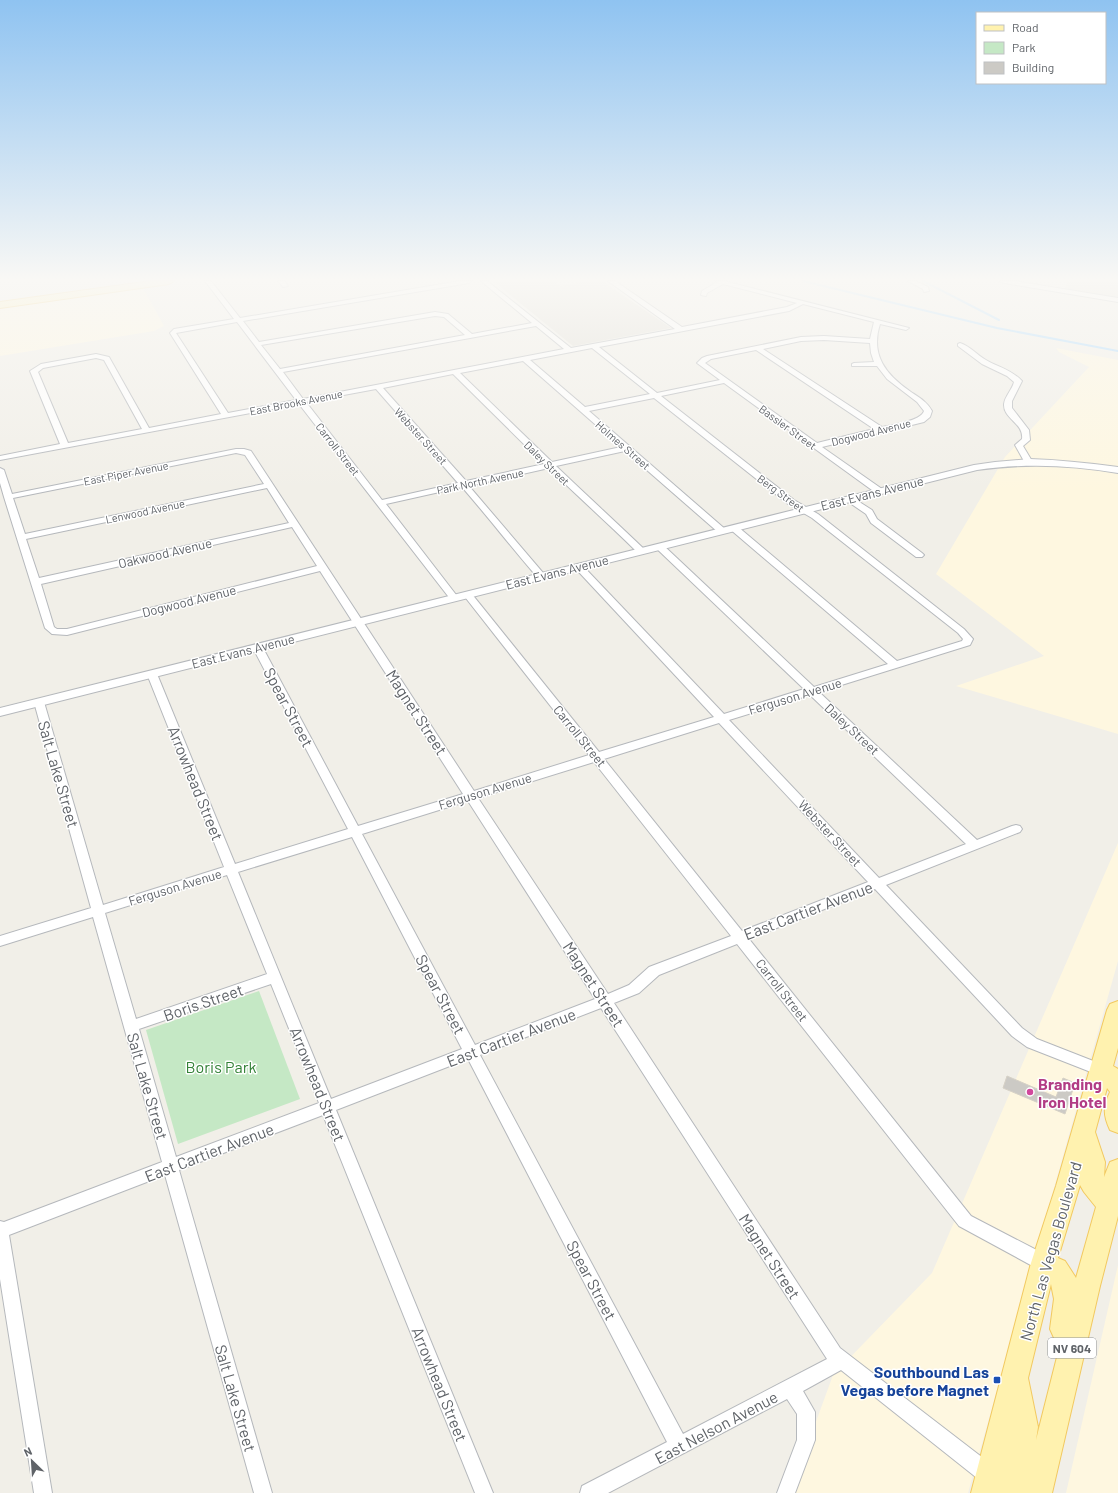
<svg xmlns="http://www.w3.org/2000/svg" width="1118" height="1493" font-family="Barlow,sans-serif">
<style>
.commercial{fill:#fef7e0}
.education{fill:#e1ded6}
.green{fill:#c5e8c5}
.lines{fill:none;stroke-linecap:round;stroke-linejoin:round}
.stream{stroke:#aadaff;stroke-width:2}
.building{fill:#cccac5;stroke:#d6d1c6}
.minor-casing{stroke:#b5b8bc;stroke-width:2}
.tertiary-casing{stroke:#b5b8bc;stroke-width:2}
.primary-casing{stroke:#f2c960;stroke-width:2}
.minor{fill:#fff;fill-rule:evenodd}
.tertiary{fill:#fff;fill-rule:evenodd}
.primary{fill:#fff2af;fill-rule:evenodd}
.hotel-dot{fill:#d1479c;stroke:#fff;stroke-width:1.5}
.transit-dot{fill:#1a4fb4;stroke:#fff;stroke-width:1.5}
.labels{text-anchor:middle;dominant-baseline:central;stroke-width:3;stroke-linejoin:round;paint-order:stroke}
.far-street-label{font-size:11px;fill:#5f6368;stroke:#fff}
.shield{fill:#fff;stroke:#8f9295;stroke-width:1}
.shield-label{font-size:12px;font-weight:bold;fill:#5f6368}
.street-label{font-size:13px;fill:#5f6368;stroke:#fff}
.near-street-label{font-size:16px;fill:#5f6368;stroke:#fff}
.near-park-label{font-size:16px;fill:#348238;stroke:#fff}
.near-hotel-label{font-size:16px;font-weight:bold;fill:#b23c85;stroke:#fff;text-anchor:start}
.near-transit-label{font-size:16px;font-weight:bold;fill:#164399;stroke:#fff;text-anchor:end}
</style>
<rect width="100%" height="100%" fill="#f1efe8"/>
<path class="commercial" d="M143,288L164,326L154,331L0,356V307L99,292L100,295Z
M1056,348L1118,360V734L956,686L1044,656L936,574L1005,457L1089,367L1059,352Z
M1118,843V961L968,1493H790L833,1375L932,1273Z
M1118,1265V1493H1066Z"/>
<path class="education" d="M493,281H553L560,286L588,281H602L671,328L573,346Z
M1067,281H1118V298L1065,289Z"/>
<path class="green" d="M259,991L300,1099L178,1144L146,1030Z"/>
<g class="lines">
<path class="stream" d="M803,281L997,328L1118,351
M923,281L999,320"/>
</g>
<path class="building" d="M1007,1076L1056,1097L1063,1078L1075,1083L1065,1114L1003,1088Z"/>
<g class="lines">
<g class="minor-casing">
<path id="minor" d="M205,281H211L240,318L460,281H472L469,283L243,321L259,342L435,312L448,314L472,334L532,323L481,281H487L571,348L675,329L608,281H615L682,327L787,307L797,303L723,284L707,293L706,296L701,295L702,291L717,282L715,281H724L909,328L906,330L880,324C870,355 886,375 911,392C920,398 927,402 932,411L930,417L924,422L822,447L882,489L883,491L882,493H876L724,383L661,396L794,500L818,514L964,629L973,639L970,645L819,692L977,840L1012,826L1016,825L1020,826L1022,829L1020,832L886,885L1022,1028L1037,1039L1106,1066L1108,1070L1106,1074L1101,1076L1027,1047L1012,1036L875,889L749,939L971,1216L1050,1257L1052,1263L1050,1269L1044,1271L1038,1269L959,1226L737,944L659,975L639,993L614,1003L840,1348L996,1468L998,1475L996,1482L989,1484L982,1482L841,1370L803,1391L815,1412V1440L795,1493H777L797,1440V1414L787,1399L608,1493H580L582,1486L667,1442L468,1059L336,1110L493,1493H475L323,1115L179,1170L272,1493H254L165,1175L9,1235L52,1493H34L0,1279V1221L4,1222L162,1162L93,917L0,946V936L91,908L34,702L39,699L44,702L103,905L224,867L147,674L148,672H156L157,674L235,864L348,829L253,648L254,646H262L263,648L358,826L463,794L320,571L67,635L52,634L45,628L4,497L0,483V468L4,470L12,494L236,449H244L251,451L474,791L589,755L465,597L463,595L465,593H471L599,752L714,717L576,569L574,567L576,565H582L724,714L804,689L657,549L656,547L657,545H663L814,687L888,664L731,530L730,528L731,526H737L897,661L962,641L963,639L958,633L812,518L788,504L654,398L589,411L725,529L726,531L725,533H719L625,451L556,466C585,494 615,521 644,549L645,551L641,554L638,553C609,524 578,497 549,468L469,486L544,574L546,576L544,578H538C512,548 488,517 462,487L386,504L457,596L459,598L457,600H451L299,404L0,460V456L60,444L30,371L41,364L96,354L109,357L149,428L221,414L170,333L174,329L234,319ZM803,304L874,322L870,339L824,336L801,337L707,356L702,358L697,363L720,380L657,393L599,347L789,311ZM435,316L444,317L465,335L280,369L261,345ZM237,322L296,400L228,413L176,333ZM536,326L564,349L303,399L283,372ZM824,340L870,343L871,353L874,362L854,363L852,364V366H877L887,379L917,402L924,411C921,421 892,425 882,427L763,349L801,341ZM592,348L650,394L585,407L530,360ZM756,350L874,429L817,443L705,363L711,359ZM96,358L104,360L142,429L68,443L38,372L43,368ZM523,361L621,447L552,462L460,373ZM453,374L544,464L466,481L383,388ZM376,389L458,483L382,500L306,402ZM236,453L245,455L264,484L25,534L13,498ZM267,488L289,523L39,578L26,539ZM292,527L317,566L67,629H57L54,627L41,584ZM810,695L966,844L879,878L729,720ZM719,723L868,882L742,931L604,759ZM594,762L731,936L649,967L629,985L608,994L478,798ZM468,801L595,999L475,1045L362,834ZM352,837L462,1049L331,1099L238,872ZM227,875L267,974L136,1019L105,913ZM271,984L319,1103L176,1157L139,1029ZM601,1008L827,1359L683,1434L480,1055Z
M278,281H284L288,286L283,287Z
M908,281H915L928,287L929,291L924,292L923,289Z
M960,343C970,346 977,355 986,360C998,367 1012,370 1022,381L1012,401V408L1029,430L1030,440L1023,446L1032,461L1031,463H1025L1015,445L1022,439C1024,423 1003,419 1004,404C1005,396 1012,390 1014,382L1007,376L982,364L958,346V344Z
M850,496L872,510L877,519L922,553L924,555L922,557H916L871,523L866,514L847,501L846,499L847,497Z"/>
</g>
<g class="tertiary-casing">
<path id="tertiary" d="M1000,281H1015L1118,298V302L1004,283Z
M1030,459C1060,460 1089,463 1118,467V473C1071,465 1025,463 977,470L0,716V708L974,465L995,462Z"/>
</g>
<g class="primary-casing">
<path id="primary" d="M151,281H174L169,284L0,308V302Z
M1118,1001V1048L1113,1066L1118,1069V1133L1110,1130C1103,1115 1103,1107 1110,1092L1107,1088L1095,1132L1105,1162L1104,1177L1110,1162L1118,1159V1216L1100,1286L1052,1493H971L1031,1263L1056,1186L1107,1010L1110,1004ZM1080,1185L1084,1192L1096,1207L1076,1278L1065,1261L1058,1258ZM1051,1284L1054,1299L1050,1329L1059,1349L1036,1440L1038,1427L1028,1378Z"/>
</g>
<use href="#minor" class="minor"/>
<use href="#tertiary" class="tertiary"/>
<use href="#primary" class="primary"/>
</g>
<linearGradient id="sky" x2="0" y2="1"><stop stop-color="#8fc3f1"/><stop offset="0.57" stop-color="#f9f8f5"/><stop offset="1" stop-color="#f9f8f5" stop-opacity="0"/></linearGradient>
<rect width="1118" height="490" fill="url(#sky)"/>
<circle class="hotel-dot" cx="1030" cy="1092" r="4"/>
<rect class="transit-dot" x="993" y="1376" width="8" height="8" rx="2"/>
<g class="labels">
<g class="far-street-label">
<text transform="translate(296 402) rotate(-11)">East Brooks Avenue</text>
<text transform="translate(788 427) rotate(36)">Bassler Street</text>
<text transform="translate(871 432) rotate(-14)">Dogwood Avenue</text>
<text transform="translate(421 436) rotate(48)">Webster Street</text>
<text transform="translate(623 445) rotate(41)">Holmes Street</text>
<text transform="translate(338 449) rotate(52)">Carroll Street</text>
<text transform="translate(547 463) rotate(44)">Daley Street</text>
<text transform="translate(126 473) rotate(-11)">East Piper Avenue</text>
<text transform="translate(480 481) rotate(-12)">Park North Avenue</text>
<text transform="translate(781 493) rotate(36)">Berg Street</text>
<text transform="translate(145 511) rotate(-12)">Lenwood Avenue</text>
</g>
<rect class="shield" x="1048" y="1338" width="48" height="20" rx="3"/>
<g class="shield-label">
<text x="1072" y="1348">NV 604</text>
</g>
<g class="street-label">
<text transform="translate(872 493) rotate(-14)">East Evans Avenue</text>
<text transform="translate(165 553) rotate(-13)">Oakwood Avenue</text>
<text transform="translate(557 572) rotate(-14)">East Evans Avenue</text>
<text transform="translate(189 601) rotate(-14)">Dogwood Avenue</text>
<text transform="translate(243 651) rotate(-14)">East Evans Avenue</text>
<text transform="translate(795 696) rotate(-17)">Ferguson Avenue</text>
<text transform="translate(852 729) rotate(43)">Daley Street</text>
<text transform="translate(580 736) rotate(51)">Carroll Street</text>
<text transform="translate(485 791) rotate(-17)">Ferguson Avenue</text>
<text transform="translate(830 833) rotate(47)">Webster Street</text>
<text transform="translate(175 887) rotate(-17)">Ferguson Avenue</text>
<text transform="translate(782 990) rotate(52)">Carroll Street</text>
</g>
<g class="near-street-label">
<text transform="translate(289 707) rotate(62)">Spear Street</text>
<text transform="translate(417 712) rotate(57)">Magnet Street</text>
<text transform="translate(59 774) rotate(74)">Salt Lake Street</text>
<text transform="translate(196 783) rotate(68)">Arrowhead Street</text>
<text transform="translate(808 910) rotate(-21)">East Cartier Avenue</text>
<text transform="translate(594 984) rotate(57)">Magnet Street</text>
<text transform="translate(441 994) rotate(62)">Spear Street</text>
<text transform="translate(203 1002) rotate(-19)">Boris Street</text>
<text transform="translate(511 1037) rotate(-21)">East Cartier Avenue</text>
<text transform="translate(318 1084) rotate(68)">Arrowhead Street</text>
<text transform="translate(148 1086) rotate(74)">Salt Lake Street</text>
<text transform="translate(209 1152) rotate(-21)">East Cartier Avenue</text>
<text transform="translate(1050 1251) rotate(-74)">North Las Vegas Boulevard</text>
<text transform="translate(770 1256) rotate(57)">Magnet Street</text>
<text transform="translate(592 1280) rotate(62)">Spear Street</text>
<text transform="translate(440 1384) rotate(68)">Arrowhead Street</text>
<text transform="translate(236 1398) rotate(74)">Salt Lake Street</text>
<text transform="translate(716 1427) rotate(-28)">East Nelson Avenue</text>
</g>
<g class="near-park-label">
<text x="221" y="1066">Boris Park</text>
</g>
<g class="near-hotel-label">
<text x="1038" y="1083">Branding<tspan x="1038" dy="18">Iron Hotel</tspan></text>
</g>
<g class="near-transit-label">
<text x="989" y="1371">Southbound Las<tspan x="989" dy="18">Vegas before Magnet</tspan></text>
</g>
</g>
<rect x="976" y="12" width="130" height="72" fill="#ffffff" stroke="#bfc1c3"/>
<rect x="984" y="25" width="20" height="6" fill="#fff2af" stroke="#bfc1c3"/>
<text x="1012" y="32" font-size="12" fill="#5f6368">Road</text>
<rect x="984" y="42" width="20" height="12" fill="#c5e8c5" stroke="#bfc1c3"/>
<text x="1012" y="52" font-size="12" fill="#5f6368">Park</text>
<rect x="984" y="62" width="20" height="12" fill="#cccac5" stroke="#bfc1c3"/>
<text x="1012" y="72" font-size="12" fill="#5f6368">Building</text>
<g transform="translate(32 1461) rotate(335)" stroke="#ffffff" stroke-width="3" paint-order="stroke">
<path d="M0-3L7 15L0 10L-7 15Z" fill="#5f6368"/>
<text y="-6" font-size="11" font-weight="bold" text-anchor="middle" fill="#5f6368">N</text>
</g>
</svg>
